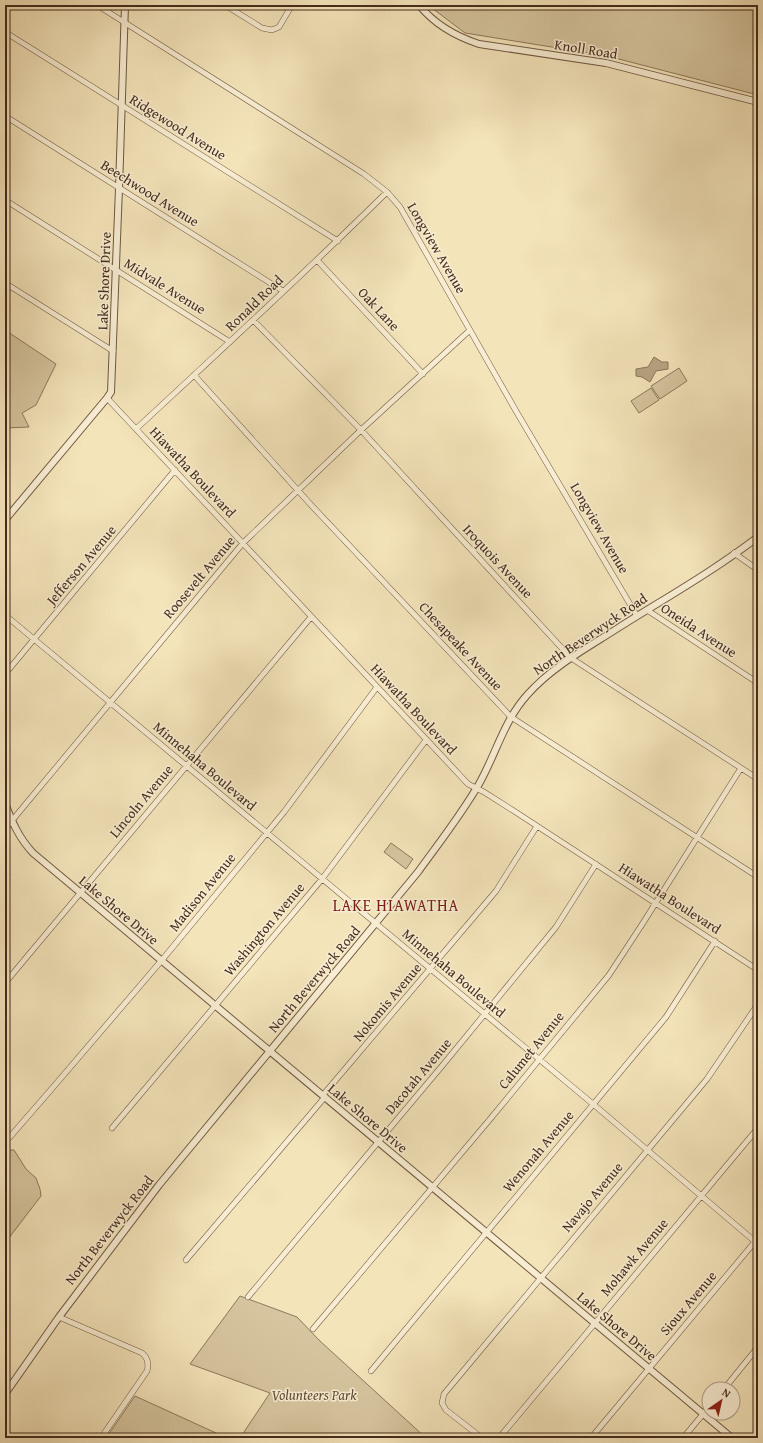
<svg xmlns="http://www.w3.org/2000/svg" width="763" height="1443" font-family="'Gentium Book Plus',serif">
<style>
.green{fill:#d6c59f;stroke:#8d785d}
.water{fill:#b8a584;stroke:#8a745a}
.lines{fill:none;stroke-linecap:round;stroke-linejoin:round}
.minor-casing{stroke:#705943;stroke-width:6}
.tertiary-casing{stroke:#705943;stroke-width:8}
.minor{stroke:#f8edd2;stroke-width:5}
.tertiary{stroke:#f8edd2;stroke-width:6}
.labels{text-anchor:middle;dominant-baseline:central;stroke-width:3;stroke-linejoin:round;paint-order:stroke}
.street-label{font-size:14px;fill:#442b1b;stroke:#f8edd2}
.park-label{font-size:14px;font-style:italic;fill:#614a35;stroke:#f8edd2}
.quarter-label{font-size:16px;letter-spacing:1px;fill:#7a1f14;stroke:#f8edd2}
</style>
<rect width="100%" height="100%" fill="#f4e4ba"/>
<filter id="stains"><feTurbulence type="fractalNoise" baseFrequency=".005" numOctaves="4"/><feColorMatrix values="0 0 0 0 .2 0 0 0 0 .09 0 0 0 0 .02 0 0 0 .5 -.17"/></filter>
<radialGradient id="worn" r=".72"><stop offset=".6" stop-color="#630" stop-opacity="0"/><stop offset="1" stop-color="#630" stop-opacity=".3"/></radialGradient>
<path class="green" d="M428,5H758V95L607,56L465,33Z
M5,330L56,364L36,405L22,413L29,427L5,428Z
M679,368L687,381L660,399L651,386Z
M651,388L659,400L639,413L631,401Z
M391,843L413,859L406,869L384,852Z
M5,1150H14L26,1169L36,1178L40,1189L41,1196L5,1243Z
M240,1296L297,1317L320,1341L426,1438H240L270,1393L190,1364Z
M135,1396L227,1438H106Z"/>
<path class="water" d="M654,357L662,362H668V369L656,371L650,382L642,377L636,376V369L648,367Z"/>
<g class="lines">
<g class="minor-casing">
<path id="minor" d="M97,5L364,174L387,192L400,207L516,411L637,616
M225,5L262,28L272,30L279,27L292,5
M5,32L338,241
M5,116L283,291
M5,200L230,342
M317,260L423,374
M5,283L113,351
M253,320L361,430L571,658L758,779
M194,375L312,506L511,717L758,877
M107,398L468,784L484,792L514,811L758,970
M136,429C220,351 305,273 387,192
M734,553L758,570
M647,610L758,683
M5,615L593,1104L758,1244
M5,674L175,470
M5,829L243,543L361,430L470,330
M5,983L311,617
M323,1095L496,891L537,826
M112,1128L322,879L426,740
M5,1134L9,1138L49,1092L162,960L284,812L377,687
M186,1260L325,1097
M248,1297L442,1066L556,927L596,864
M59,1317L142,1353C148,1358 149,1364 147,1371L101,1438
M313,1329L491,1118L609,975L643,923L741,768
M371,1371L666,1017L715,941
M724,1389L758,1347
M482,1438L446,1410L442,1403L444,1394L707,1079L758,1004
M499,1438L758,1128
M591,1438L758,1238
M683,1438L709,1407"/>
</g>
<g class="tertiary-casing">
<path id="tertiary" d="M419,5C435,25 455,36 479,44L606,63L758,102
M5,520L107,398L111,392L119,188L125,5
M5,803C12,822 19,838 33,853L732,1438
M5,1394L59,1317L159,1185L418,872C439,843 461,815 479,784C496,754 504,720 528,694C553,666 587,648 618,628C648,609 679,591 708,572C725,561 742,549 758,537"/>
</g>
<use href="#minor" class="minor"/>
<use href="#tertiary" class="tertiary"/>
</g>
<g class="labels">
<g class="street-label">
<text transform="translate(586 49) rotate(9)">Knoll Road</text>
<text transform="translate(178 127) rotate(32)">Ridgewood Avenue</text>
<text transform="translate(150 193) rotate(32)">Beechwood Avenue</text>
<text transform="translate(437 248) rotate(60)">Longview Avenue</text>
<text transform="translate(104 281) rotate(-88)">Lake Shore Drive</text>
<text transform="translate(165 286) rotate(32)">Midvale Avenue</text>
<text transform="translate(254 303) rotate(-44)">Ronald Road</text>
<text transform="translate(379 309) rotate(47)">Oak Lane</text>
<text transform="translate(193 472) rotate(47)">Hiawatha Boulevard</text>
<text transform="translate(600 528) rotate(60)">Longview Avenue</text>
<text transform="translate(498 561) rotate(47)">Iroquois Avenue</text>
<text transform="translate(81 565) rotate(-50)">Jefferson Avenue</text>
<text transform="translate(199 577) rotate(-50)">Roosevelt Avenue</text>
<text transform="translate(699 630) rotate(33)">Oneida Avenue</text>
<text transform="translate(590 634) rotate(-34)">North Beverwyck Road</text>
<text transform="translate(461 646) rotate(47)">Chesapeake Avenue</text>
<text transform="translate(414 709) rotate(47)">Hiawatha Boulevard</text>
<text transform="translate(205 766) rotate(40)">Minnehaha Boulevard</text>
<text transform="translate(141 801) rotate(-50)">Lincoln Avenue</text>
<text transform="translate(202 892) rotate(-51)">Madison Avenue</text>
<text transform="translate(670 898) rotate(33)">Hiawatha Boulevard</text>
<text transform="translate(119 910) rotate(40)">Lake Shore Drive</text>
<text transform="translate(264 929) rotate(-50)">Washington Avenue</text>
<text transform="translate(454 973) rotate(40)">Minnehaha Boulevard</text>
<text transform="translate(314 979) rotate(-50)">North Beverwyck Road</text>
<text transform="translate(387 1002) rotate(-50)">Nokomis Avenue</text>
<text transform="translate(531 1050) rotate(-51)">Calumet Avenue</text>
<text transform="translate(418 1076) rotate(-50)">Dacotah Avenue</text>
<text transform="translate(368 1118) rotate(40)">Lake Shore Drive</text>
<text transform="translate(538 1151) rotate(-50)">Wenonah Avenue</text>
<text transform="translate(592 1197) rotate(-50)">Navajo Avenue</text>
<text transform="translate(109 1230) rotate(-52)">North Beverwyck Road</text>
<text transform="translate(634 1257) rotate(-50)">Mohawk Avenue</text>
<text transform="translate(688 1303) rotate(-50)">Sioux Avenue</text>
<text transform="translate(617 1326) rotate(40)">Lake Shore Drive</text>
</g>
<g class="park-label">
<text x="314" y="1395">Volunteers Park</text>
</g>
<g class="quarter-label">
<text x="396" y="905">LAKE HIAWATHA</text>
</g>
</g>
<rect width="763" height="1443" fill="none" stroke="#f4e4ba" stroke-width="20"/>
<rect x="6" y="6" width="751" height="1431" fill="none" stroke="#442b1b" stroke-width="2"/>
<rect x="10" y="10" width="743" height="1423" fill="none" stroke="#442b1b"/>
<g transform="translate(721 1401) rotate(34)"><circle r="19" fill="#f8edd2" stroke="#b09f89"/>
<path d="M0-3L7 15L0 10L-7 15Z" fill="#8f2418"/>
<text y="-6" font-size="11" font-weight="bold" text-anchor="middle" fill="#442b1b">N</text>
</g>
<rect width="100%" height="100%" filter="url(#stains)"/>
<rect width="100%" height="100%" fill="url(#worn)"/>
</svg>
